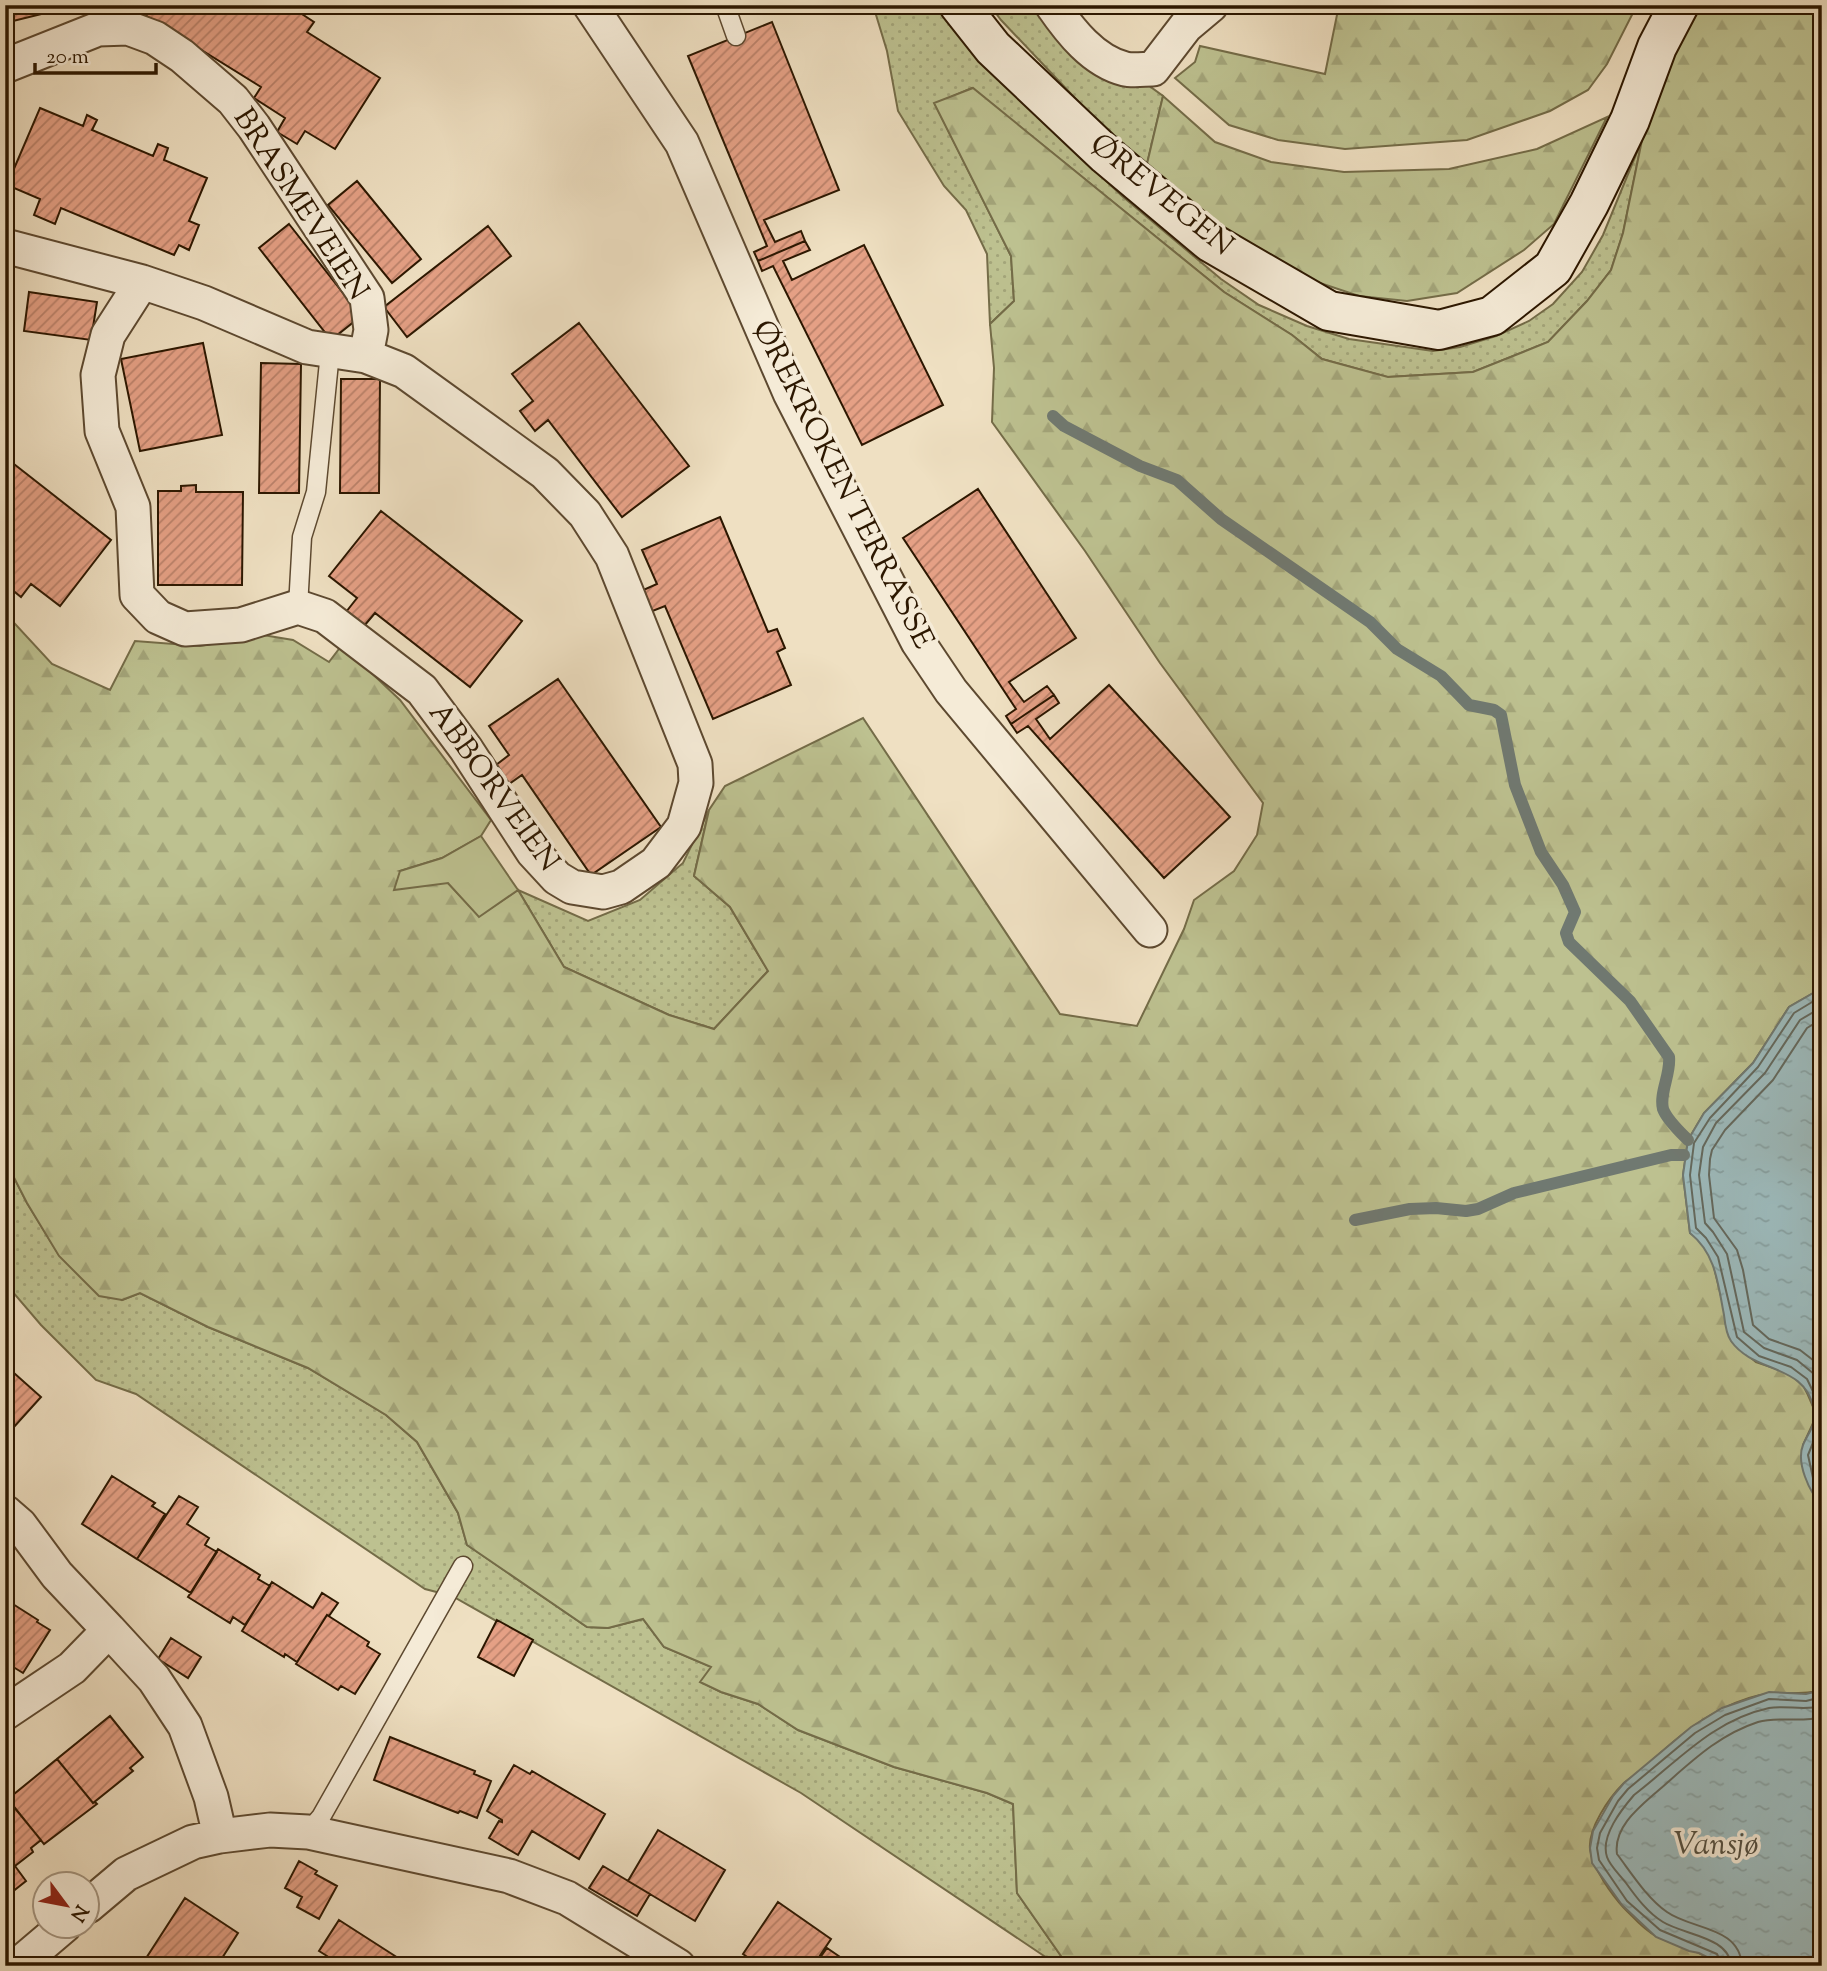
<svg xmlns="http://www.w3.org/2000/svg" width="1827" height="1971" font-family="'Sorts Mill Goudy',serif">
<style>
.grass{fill:url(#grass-dots);stroke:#746c48;stroke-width:2}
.forest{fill:url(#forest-firs);stroke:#746c48;stroke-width:2}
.park{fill:#bdc190;stroke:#746c48;stroke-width:2}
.water{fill:url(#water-ripples);stroke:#707971;stroke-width:2}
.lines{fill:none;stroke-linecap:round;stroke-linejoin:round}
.shore{stroke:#64695e;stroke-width:2}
.stream{stroke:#707971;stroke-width:12}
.building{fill:url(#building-hatch);stroke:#2c1700;stroke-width:2}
.lane-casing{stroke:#5d4930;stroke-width:21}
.street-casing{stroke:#5d4930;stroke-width:37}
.secondary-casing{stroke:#2c1700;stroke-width:42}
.lane{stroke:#f5ebd7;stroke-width:18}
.street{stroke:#f5ebd7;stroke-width:33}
.secondary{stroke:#f5ebd7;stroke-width:38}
.labels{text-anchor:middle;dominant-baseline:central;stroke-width:7;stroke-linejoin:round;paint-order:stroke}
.street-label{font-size:30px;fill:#2c1700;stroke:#f5ebd7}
.water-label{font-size:32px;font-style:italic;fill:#545042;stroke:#f5ebd7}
</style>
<defs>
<pattern id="grass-dots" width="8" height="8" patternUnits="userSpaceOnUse" patternTransform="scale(1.75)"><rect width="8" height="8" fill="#bdc190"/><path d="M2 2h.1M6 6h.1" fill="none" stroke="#a3a57a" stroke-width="1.8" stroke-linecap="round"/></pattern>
<pattern id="forest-firs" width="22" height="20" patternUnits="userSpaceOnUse" patternTransform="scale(1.75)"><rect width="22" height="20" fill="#bdc190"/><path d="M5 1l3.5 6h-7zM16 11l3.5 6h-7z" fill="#a3a57a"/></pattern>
<pattern id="water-ripples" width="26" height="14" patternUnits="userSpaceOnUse" patternTransform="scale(1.75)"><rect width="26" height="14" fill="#9dbbbd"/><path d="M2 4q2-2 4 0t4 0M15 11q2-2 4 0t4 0" fill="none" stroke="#87a0a1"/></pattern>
<pattern id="building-hatch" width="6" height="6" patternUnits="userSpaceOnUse" patternTransform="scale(1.75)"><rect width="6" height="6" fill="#e5a085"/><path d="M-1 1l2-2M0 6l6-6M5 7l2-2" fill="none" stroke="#ba816a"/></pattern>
</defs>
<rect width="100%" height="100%" fill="#efe0c2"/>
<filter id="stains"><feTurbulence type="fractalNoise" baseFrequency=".00286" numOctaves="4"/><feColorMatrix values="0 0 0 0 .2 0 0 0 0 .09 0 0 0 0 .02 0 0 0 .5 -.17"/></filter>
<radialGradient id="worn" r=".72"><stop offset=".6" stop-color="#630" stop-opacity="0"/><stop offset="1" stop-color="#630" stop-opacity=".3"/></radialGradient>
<path class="grass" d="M873,5H939L1021,100L1122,196L1221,279L1259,305L1307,326L1349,339L1433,351L1460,347L1496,336L1529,321L1553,304L1582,272L1603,235L1642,140L1623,233L1611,270L1587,301L1548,342L1473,372L1387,377L1322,359L1292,335L1224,292L972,88L935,104L1011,256L1014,301L990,324L987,254L966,210L944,186L898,111L887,51Z
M990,5H1038L1163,96L1146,168L1092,116L1001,20Z
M709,810L694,876L730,907L768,971L714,1029L669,1015L564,967L518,890L588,921L640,900L683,863Z
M5,1160L27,1203L59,1255L122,1300L140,1293L208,1327L308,1368L386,1415L417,1442L458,1513L467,1545L587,1627L608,1628L643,1619L664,1647L712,1667L701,1682L721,1692L758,1704L798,1730L894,1767L987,1793L1013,1804L1017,1893L1068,1966H1059L801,1793L452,1596L425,1589L136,1394L96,1380L41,1325L5,1283Z"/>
<path class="forest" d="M1339,5H1637L1607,64L1588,90L1550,111L1467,140L1345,149L1278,140L1229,125L1175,78L1195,62L1200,46L1325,74Z
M1702,5H1822V988L1789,1007L1753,1063L1704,1113L1688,1140L1683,1175L1690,1233L1701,1241L1712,1259L1732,1342L1756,1362L1788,1373L1803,1385L1808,1395L1814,1409V1421L1803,1445L1818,1501L1822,1504V1690C1796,1697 1777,1689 1749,1698C1707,1711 1675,1739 1644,1768C1638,1774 1629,1778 1623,1784C1609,1798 1588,1828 1590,1849C1592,1867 1612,1895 1624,1908C1634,1918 1644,1930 1656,1936C1671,1945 1709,1952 1717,1966H1068L1017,1893L1013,1804L987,1793L894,1767L798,1730L758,1704L721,1692L700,1682L711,1667L664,1647L643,1619L608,1628L587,1627L467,1545L458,1513L417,1442L386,1415L308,1368L208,1327L140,1293L122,1300L99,1296L59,1256L27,1203L5,1160V613L52,664L110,690L135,641L200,646L263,635L293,640L329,662L342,645L400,700L491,820L481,836L442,858L400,871L448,883L479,916L518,890L564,967L669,1015L714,1029L768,971L730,907L694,876L709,810L725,786L863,718L1060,1014L1137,1026L1184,929L1194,900L1234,871L1257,835L1263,803L1160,663L1085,551L992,422L994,368L990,324L1014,301L1011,256L934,103L973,88L1224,292L1292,335L1322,359L1388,377L1473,372L1548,342L1587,301L1611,270L1623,233L1642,140L1677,48Z
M1163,96L1215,142L1271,162L1344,172L1449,169L1537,149L1607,117L1554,224L1524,250L1457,293L1407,301L1359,296L1293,274L1227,230L1146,168Z"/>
<path class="park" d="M481,836L518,890L479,917L448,883L394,890L400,871L442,858Z"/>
<path class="water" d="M1822,988V1504C1809,1493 1796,1462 1803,1445C1808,1433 1817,1424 1814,1410C1806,1363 1754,1374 1731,1341C1726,1334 1725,1324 1724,1315C1718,1284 1716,1254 1690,1233L1683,1175L1688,1140L1704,1113L1753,1063L1789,1007Z
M1822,1690V1966H1717L1713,1960L1699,1953L1689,1951L1656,1937L1622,1905L1592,1863L1590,1848L1593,1831L1613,1796L1624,1783L1691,1727L1722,1708L1769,1692L1806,1694Z"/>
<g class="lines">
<path class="shore" d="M1822,996L1794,1013L1758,1067L1710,1118L1694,1143L1690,1175L1696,1228L1706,1238L1718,1257L1737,1337L1759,1356L1791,1367L1807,1379L1820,1406L1821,1423L1808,1455L1813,1478L1822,1494
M1822,1007L1800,1020L1765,1073L1716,1123L1703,1147L1699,1175L1705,1223L1713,1232L1727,1254L1744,1332L1764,1348L1797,1360L1814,1374L1822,1387
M1822,1019L1807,1028L1773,1080L1725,1130L1712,1150L1710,1159L1709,1175L1714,1218L1737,1250L1743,1270L1753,1325L1769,1339L1800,1350L1822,1367
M1722,1966L1717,1954L1660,1930L1627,1901L1599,1860L1597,1848L1600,1833L1618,1801L1628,1789L1695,1733L1725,1715L1769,1699L1806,1701L1822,1697
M1731,1966C1730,1937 1684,1935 1663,1922C1648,1913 1636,1897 1626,1883C1620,1875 1610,1866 1607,1857C1600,1836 1622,1809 1634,1795C1677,1762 1713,1720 1769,1708C1786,1705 1804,1711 1822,1706
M1742,1966C1740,1926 1692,1930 1667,1912C1647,1898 1632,1874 1617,1854C1613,1826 1642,1805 1660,1789C1691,1762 1718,1735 1758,1722C1779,1716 1800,1723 1822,1717"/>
<path class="stream" d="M1053,416L1064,426L1140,466L1177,480L1221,519L1370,622L1397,649L1441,676L1469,705L1494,710L1501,715L1515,785L1541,852L1563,885L1575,912L1566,933L1569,942L1630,1001L1669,1057C1671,1074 1659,1093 1663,1109C1667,1120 1680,1132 1688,1140
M1355,1220L1410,1209L1436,1208L1466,1211L1478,1209L1514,1193L1671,1155H1684"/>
</g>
<path class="building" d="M5,5H78L5,23Z
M129,5H288L314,22L307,32L380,78L335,149L305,131L297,144L277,132L285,118L254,98L261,87Z
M772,22L839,190L764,220L775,242L801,231L805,241L758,261L754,252L767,246L688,56Z
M40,108L83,126L87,115L97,120L92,130L153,156L158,144L168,148L164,160L207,178L189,221L199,225L189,250L179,245L174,255L61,208L55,224L34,215L40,199L7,185Z
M357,181L421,259L392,283L328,205Z
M289,224L361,316L331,340L259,248Z
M488,226L511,256L407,337L384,307Z
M805,241L810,250L783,261L792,280L864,245L943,405L862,445L773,266L762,271L758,261Z
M29,292L97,302L91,340L24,331Z
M579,323L689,466L622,517L548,420L535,431L520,411L533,401L512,374Z
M203,343L222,435L140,451L121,359Z
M261,363L301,364L299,493H259Z
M341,379H380L379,493H340Z
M5,457L111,540L60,606L31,584L21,597L5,584V579L13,569L5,563Z
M196,485V492H243L242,585H158V491H181V486Z
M978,489L1076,638L1009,682L1024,702L1047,686L1054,695L1011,724L1006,716L1016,709L903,538Z
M381,511L522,621L470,687L375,613L364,626L346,612L357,598L329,576Z
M720,517L768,632L777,629L785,648L777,652L791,685L713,719L665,606L650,612L641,591L657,584L642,550Z
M558,679L661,827L591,875L522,775L509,784L496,765L509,755L489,726Z
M1109,685L1230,817L1164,878L1028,726L1017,733L1011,724L1054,695L1059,703L1036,719L1050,739Z
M5,1365L41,1397L5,1437Z
M112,1476L155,1503L152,1506L165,1514L137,1559L82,1524Z
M179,1496L198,1507L187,1524L209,1538L205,1545L217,1552L191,1593L137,1559Z
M218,1549L260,1575L258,1579L270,1586L245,1625L233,1617L230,1623L188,1597Z
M272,1582L313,1608L322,1593L338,1603L329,1616L327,1615L297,1662L285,1654L284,1657L242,1631Z
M5,1599L38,1620L37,1622L50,1630L23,1673L10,1665L8,1668L5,1666Z
M327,1615L369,1642L367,1646L380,1654L355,1694L341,1686L338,1690L296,1664Z
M497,1620L533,1640L514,1676L478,1657Z
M171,1638L201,1657L188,1678L158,1659Z
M110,1716L143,1757L130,1768L133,1771L93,1803L57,1759Z
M390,1737L475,1771L474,1774L491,1781L477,1818L460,1811L458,1813L374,1780Z
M57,1759L93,1803L95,1802L97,1804L44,1844L8,1799Z
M514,1765L530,1774L532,1771L605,1814L579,1859L532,1831L518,1855L489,1838L499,1821L502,1822V1820L487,1811Z
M9,1801L41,1840L31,1848L33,1852L15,1866L26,1881L7,1896L5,1893V1805Z
M658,1830L725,1870L695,1921L628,1881Z
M299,1861L317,1871L315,1874L337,1886L319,1919L297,1907L302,1897L285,1888Z
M603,1866L650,1894L637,1916L589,1888Z
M185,1898L238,1933L217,1966H141Z
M778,1902L831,1939L813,1966H760L743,1954Z
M339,1920L409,1965L321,1966L327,1956L319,1951Z
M827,1948L846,1961L843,1966H814Z"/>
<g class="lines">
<g class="lane-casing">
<path id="lane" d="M725,5L736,36
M298,607L302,537L316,492L330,352
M308,1832L321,1817L463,1566"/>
</g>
<g class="street-casing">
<path id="street" d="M590,5L682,143L790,393L918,642L951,691L1150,930
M1052,5C1070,31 1093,61 1125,69C1133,71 1145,69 1153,69L1186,26L1211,5
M5,66L98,29L128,28L155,38L182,56L233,100L254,127L367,298L371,330L366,356
M5,246L142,282L204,303L307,347L366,356L404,371L545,473L585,514L612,556L695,764L696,783L684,826L656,863L621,887L603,892L572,887L557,878L533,852L466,749L422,690L325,616L298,607L241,625L185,629L158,617L137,595L133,507L102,431L98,375L108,335L142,282
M5,1512L20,1525L57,1575L109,1630
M5,1713L72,1668L109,1630L154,1679L185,1726L211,1797L220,1836
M88,1906L126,1874L193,1842L220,1836L270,1830L308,1832L509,1876L567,1898L678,1966
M18,1965L64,1926"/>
</g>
<g class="secondary-casing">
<path id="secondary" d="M959,5L993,48L1106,155L1210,242L1329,311L1439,330L1492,316L1553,268L1589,204L1630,120L1657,47L1679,5"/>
</g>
<use href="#lane" class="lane"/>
<use href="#street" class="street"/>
<use href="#secondary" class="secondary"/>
</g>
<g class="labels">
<g class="street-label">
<text transform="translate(1161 196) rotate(39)">ØREVEGEN</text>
<text transform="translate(300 205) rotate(57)">BRASMEVEIEN</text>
<text transform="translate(842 485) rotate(63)">ØREKROKEN TERRASSE</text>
<text transform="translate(493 788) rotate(54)">ABBORVEIEN</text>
</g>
<g class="water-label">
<text x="1716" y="1846">Vansjø</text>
</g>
</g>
<rect width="1827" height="1971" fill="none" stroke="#efe0c2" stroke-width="28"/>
<rect x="7" y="7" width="1813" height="1957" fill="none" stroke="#2c1700" stroke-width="3.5"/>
<rect x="14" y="14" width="1799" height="1943" fill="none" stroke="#2c1700" stroke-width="2"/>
<g transform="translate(66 1905) rotate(122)"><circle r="33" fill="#f5ebd7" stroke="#a59681" stroke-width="2"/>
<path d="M0-5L12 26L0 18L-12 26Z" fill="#8f2418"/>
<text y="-10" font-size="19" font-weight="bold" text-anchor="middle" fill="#2c1700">N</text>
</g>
<path d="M35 63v10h121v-10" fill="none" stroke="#2c1700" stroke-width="3.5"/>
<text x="46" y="63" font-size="21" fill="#2c1700" stroke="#f5ebd7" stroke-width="5" paint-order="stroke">20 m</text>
<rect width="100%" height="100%" filter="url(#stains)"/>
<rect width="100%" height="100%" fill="url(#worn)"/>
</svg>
